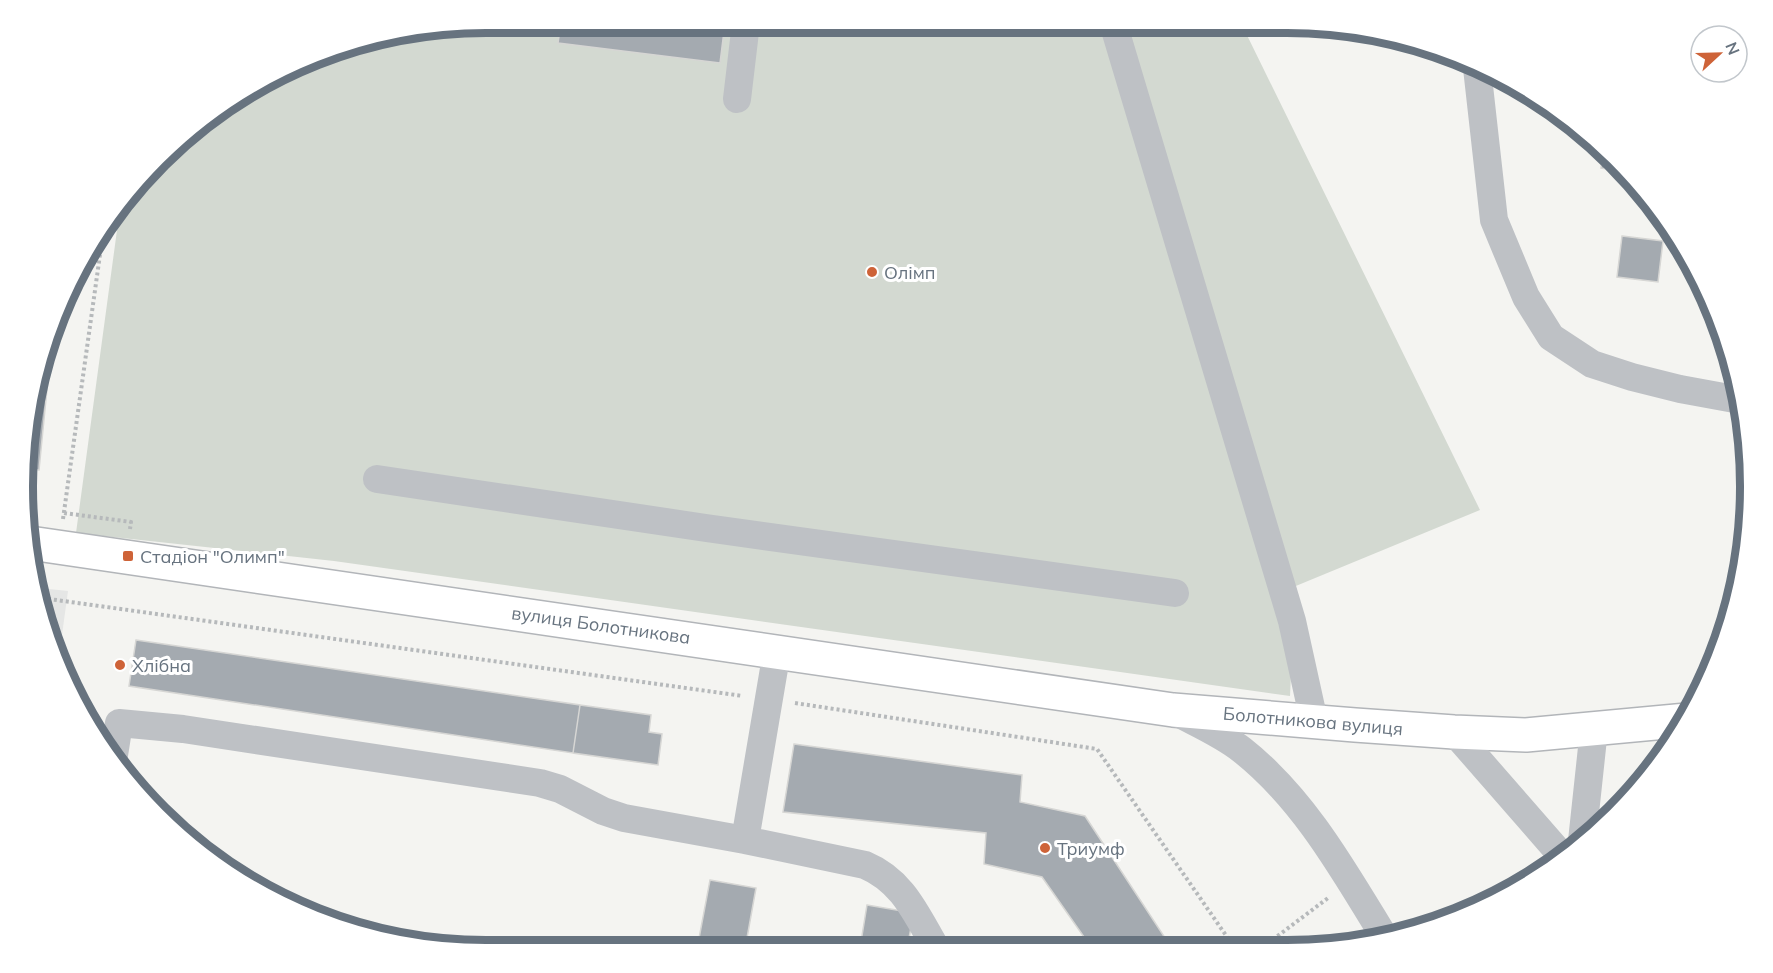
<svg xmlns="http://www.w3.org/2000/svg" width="1773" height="973" font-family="Mulish,sans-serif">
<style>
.built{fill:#e5e6e5}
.green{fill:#d3d9d1}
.building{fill:#a4aab0;stroke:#d6d6d4;stroke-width:1.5}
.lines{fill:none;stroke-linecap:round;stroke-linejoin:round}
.major-casing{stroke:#b2b5b9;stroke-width:36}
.path{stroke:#b6b9bb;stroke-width:4;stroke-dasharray:3 3;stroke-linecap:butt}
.minor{stroke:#bec1c5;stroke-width:28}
.major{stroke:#fff;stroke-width:33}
.poi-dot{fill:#ce6338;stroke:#fff;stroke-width:2}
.labels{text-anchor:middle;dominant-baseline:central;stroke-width:6;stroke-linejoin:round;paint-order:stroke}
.poi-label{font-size:18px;fill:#67737f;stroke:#fff;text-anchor:start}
.street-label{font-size:18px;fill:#67737f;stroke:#fff}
.rim{fill:none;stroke:#67737f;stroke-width:8}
</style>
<rect width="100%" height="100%" fill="#f4f4f1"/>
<path class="built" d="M40,588L68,591L58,664Z"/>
<path class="green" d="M487,23H1241L1480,510L1274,595L1292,651L1290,696L334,561L76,533L120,208L204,118L338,47Z"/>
<path class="building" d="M561,23H725L720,63L558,43Z
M1603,149L1623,171L1601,168Z
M1622,236L1663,241L1658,282L1617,277Z
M60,319L58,334L53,333Z
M36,388L47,389L39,470L28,469Z
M136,640L580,705L573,753L129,686Z
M580,705L651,715L649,732L662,734L658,765L573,753Z
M794,744L1022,775L1020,802L1085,816L1171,947H1091L1042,877L984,864L986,833L783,812Z
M710,880L756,888L745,949H697Z
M867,905L914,913L907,948H860Z"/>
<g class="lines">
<g class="major-casing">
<path id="major" d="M30,543L1173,710L1355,725L1454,732L1526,735L1687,720"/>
</g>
<path class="path" d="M64,513L131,522L130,529
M63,519L104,226
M42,598L743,696
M795,703L1097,749L1234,947
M1263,947L1328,898"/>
<path class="minor" d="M1113,23L1292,621L1314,721
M1477,68L1494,220L1526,297L1551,337L1592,364L1632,377L1680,389L1740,400
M737,99L746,23
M377,479L706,528L1175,593
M1174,711C1196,723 1222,734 1242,750C1304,799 1344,871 1385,938
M1454,732L1563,857
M114,755L119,723L183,729L540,783L560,789L603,811L624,818L745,840L865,865C903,881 916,914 936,948
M745,840L777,651
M1582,841L1594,729"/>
<use href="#major" class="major"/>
</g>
<g class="poi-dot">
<circle cx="872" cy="272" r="6"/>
<rect x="122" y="550" width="12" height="12" rx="3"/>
<circle cx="120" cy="665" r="6"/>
<circle cx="1045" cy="848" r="6"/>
</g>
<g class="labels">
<g class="poi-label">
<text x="884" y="272">Олімп</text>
<text x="140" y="556">Стадіон "Олимп"</text>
<text x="132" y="665">Хлібна</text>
<text x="1057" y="848">Триумф</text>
</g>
<g class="street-label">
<text transform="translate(601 625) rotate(8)">вулиця Болотникова</text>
<text transform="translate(1313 721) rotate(5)">Болотникова вулиця</text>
</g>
</g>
<path d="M0 0H1773V973H0ZM486 33H1287A453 453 0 0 1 1740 486V487A453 453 0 0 1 1287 940H486A453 453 0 0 1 33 487V486A453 453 0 0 1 486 33Z" fill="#fff" fill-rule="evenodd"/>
<path class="rim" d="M486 33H1287A453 453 0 0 1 1740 486V487A453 453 0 0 1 1287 940H486A453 453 0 0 1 33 487V486A453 453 0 0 1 486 33Z"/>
<g transform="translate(1719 54) rotate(68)"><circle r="28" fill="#ffffff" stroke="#c2c7cc" stroke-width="1.5"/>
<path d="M0-4.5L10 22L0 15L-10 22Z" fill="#ce6338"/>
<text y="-9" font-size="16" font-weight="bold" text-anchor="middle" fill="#67737f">N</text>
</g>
</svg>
